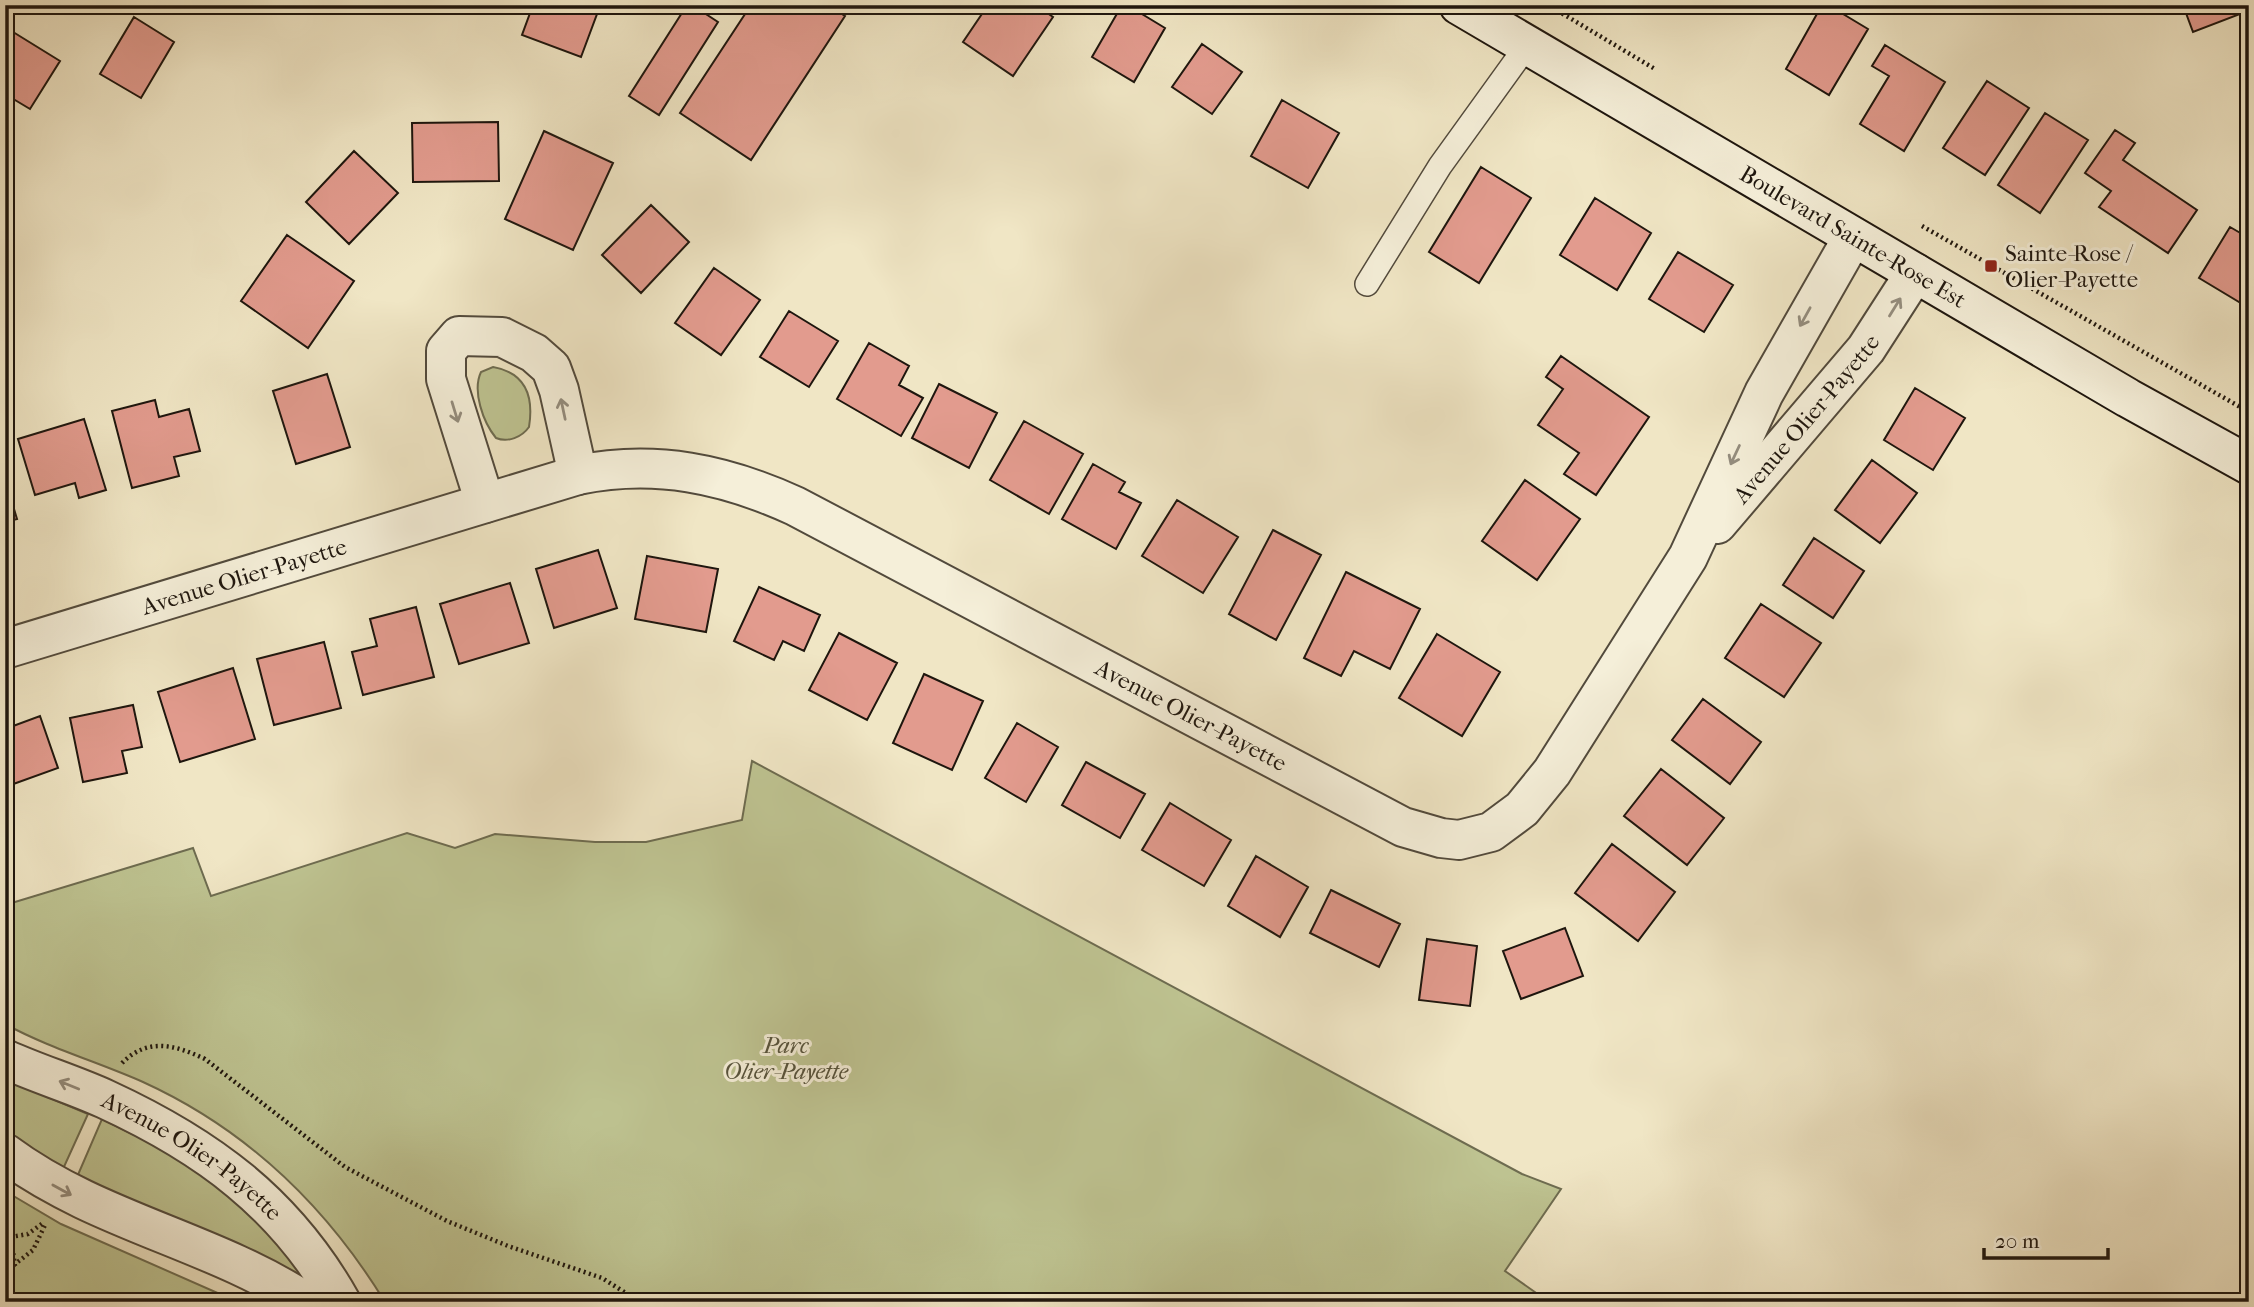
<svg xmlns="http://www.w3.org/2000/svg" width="2254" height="1307" font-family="'IM FELL French Canon',serif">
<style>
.green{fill:#bec391;stroke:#6e6c50;stroke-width:2}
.building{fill:#e29b8e;stroke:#1e160e;stroke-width:2}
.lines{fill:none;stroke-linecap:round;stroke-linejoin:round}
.lane-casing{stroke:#524a3c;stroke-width:26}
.street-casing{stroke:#524a3c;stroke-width:42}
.secondary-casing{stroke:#1e160e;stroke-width:42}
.path{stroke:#1e160e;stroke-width:4.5;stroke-dasharray:2 3.5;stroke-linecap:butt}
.lane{stroke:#f5efd9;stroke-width:23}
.street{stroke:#f5efd9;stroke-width:38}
.secondary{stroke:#f5efd9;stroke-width:38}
.oneway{stroke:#948d7e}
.poi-dot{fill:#8f2418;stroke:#f5efd9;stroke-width:2.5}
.labels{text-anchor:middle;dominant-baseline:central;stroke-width:6;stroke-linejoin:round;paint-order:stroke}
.street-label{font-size:23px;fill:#1e160e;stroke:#f5efd9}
.poi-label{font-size:23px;fill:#1e160e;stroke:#f5efd9;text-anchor:start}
.park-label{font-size:23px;font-style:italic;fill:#56533c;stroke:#f5efd9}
</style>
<rect width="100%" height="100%" fill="#f0e6c5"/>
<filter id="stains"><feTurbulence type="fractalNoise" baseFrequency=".00286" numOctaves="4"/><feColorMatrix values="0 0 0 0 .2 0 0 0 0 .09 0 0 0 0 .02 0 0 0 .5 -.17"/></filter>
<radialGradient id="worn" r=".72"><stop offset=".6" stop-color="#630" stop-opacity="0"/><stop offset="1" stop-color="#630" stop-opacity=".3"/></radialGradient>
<path class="green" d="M493,367C526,373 534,396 529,427C522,437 508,443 496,438C483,422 472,391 481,372Z
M752,761L1522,1174L1561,1189L1505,1271L1549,1302H385C326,1206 246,1129 143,1082C98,1062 49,1048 5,1024V905L193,848L211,896L407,833L455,848L495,834L595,842H646L742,820Z
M5,1079L88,1114L63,1169L5,1130Z
M102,1119L169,1152L234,1197L305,1272L300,1281L77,1177Z
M5,1191L61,1224L238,1302H5Z"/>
<path class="building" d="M533,5H574L597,14L581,57L522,35Z
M687,5H692L718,22L659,115L629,96Z
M751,5H828L845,16L751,160L680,113Z
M988,5H1036L1053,17L1013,76L963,42Z
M1122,5H1127L1165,28L1134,82L1092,57Z
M1822,5H1828L1868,29L1829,95L1786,69Z
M2183,5H2236L2240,14L2193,32Z
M134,17L174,42L141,98L100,74Z
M5,27L60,61L30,109L5,94Z
M1202,44L1242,72L1212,114L1172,87Z
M1885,45L1945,82L1904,151L1860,124L1889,76L1872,66Z
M1987,81L2029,108L1985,175L1943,148Z
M1282,100L1339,133L1308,188L1251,156Z
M2045,113L2088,140L2040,213L1998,185Z
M498,122L499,181L413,182L412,123Z
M2115,130L2135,143L2123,160L2197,210L2168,253L2099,207L2111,191L2085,173Z
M544,131L613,163L573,250L505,219Z
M354,151L398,193L349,244L306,202Z
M1481,167L1531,198L1479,283L1429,252Z
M1595,198L1651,233L1617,290L1560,255Z
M651,205L689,242L641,293L602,255Z
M2230,227L2249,238V308L2199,278Z
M287,235L354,281L308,348L241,301Z
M1678,252L1733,285L1704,332L1649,299Z
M714,268L760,300L721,355L675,323Z
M789,311L838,341L809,387L760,357Z
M869,343L909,366L899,385L923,398L901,436L837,399Z
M1561,356L1649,417L1596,495L1564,474L1579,453L1538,425L1563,389L1546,377Z
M327,374L350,447L296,464L273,391Z
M939,384L997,413L969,468L912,438Z
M1915,388L1965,418L1933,470L1884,440Z
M155,400L159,417L189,409L200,451L174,457L179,476L132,488L112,411Z
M84,419L106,490L79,498L75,483L35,495L18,439Z
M1024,421L1083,454L1049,514L990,480Z
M1872,460L1917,493L1880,543L1835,510Z
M1093,464L1125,482L1119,492L1141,503L1116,549L1062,519Z
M5,479L17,519L5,522Z
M1525,480L1580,519L1537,580L1482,541Z
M1177,500L1238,537L1203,593L1142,556Z
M1273,530L1321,555L1276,640L1229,614Z
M1814,538L1864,571L1833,618L1783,585Z
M598,550L617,608L554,628L536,569Z
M647,556L718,569L706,632L635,619Z
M1346,572L1420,609L1390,669L1354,651L1341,676L1304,658Z
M510,583L529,643L459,664L440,604Z
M759,587L820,615L804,651L783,641L774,660L734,641Z
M1761,604L1821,643L1784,697L1725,658Z
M416,607L434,677L363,695L352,652L377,646L370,619Z
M839,633L897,663L867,720L809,690Z
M1437,634L1500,672L1462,736L1399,698Z
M324,642L341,708L274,725L257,659Z
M233,668L255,739L180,762L158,692Z
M924,674L983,701L952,770L893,743Z
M1703,699L1761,742L1730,784L1672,740Z
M133,705L142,747L122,751L127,773L83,782L70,718Z
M40,716L58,768L5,787V729Z
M1017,723L1058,747L1026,802L985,778Z
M1086,762L1145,794L1120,838L1062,805Z
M1661,769L1724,818L1687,865L1624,816Z
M1170,803L1231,840L1204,886L1142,850Z
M1612,844L1675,892L1638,941L1575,893Z
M1256,856L1308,887L1280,937L1228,906Z
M1331,890L1400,924L1379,967L1310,933Z
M1565,928L1583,976L1521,999L1503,951Z
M1427,939L1477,946L1470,1006L1419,1000Z"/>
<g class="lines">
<g class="lane-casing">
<path id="lane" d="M1367,284L1440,166L1528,44"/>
</g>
<g class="street-casing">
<g id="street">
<path d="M485,503L446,379V351L459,336L502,337L534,353L551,368L559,390L578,475"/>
<path id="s1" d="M1717,524L1866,349L1915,273"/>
<path id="s2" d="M5,649L578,475C655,459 725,474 795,506L1403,827L1441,838L1459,840L1491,832L1522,809L1552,772L1688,557L1764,393L1853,237"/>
<path id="s3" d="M5,1059C38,1074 72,1084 105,1099C207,1146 285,1203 341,1302"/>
<path d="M5,1153C98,1222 211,1240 306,1302"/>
</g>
</g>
<g class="secondary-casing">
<g id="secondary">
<path id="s4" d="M1459,5L2128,398L2249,465"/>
</g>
</g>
<path class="path" d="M1548,5L1655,69
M1922,226L2249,412
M122,1063C148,1037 175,1045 205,1059L345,1167L447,1221L508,1246L602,1278L640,1302
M11,1237L15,1266
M5,1238L28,1234L43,1223
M5,1272L33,1250L46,1223"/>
<use href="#lane" class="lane"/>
<use href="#street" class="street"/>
<use href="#secondary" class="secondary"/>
</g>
<defs><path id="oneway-shaft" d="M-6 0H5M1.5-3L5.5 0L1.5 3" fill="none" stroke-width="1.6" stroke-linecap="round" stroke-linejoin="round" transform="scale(1.75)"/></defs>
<g class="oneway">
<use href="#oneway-shaft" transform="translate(1895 307) rotate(-58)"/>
<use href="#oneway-shaft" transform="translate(1805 317) rotate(119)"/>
<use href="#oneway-shaft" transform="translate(563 409) rotate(-102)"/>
<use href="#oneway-shaft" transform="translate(455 412) rotate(73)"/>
<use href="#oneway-shaft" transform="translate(1735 455) rotate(115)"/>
<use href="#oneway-shaft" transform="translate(69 1085) rotate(-158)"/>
<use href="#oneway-shaft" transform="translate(62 1190) rotate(29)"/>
</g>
<rect class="poi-dot" x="1984" y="259" width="14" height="14" rx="3.5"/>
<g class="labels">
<g class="street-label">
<text stroke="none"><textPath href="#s4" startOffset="457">Boulevard Sainte-Rose Est</textPath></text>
<text stroke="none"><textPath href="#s1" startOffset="138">Avenue Olier-Payette</textPath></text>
<text stroke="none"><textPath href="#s2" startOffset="250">Avenue Olier-Payette</textPath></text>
<text stroke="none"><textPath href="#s2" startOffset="1270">Avenue Olier-Payette</textPath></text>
<text stroke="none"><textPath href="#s3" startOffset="212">Avenue Olier-Payette</textPath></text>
</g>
<g class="poi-label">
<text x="2005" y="253">Sainte-Rose /<tspan x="2005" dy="26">Olier-Payette</tspan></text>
</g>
<g class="park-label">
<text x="786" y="1045">Parc<tspan x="786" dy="26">Olier-Payette</tspan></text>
</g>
</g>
<rect width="2254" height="1307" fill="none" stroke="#f0e6c5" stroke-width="28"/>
<rect x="7" y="7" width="2240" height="1293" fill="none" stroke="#1e160e" stroke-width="3.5"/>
<rect x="14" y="14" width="2226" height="1279" fill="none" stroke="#1e160e" stroke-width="2"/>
<path d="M1984 1248v10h124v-10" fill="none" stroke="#1e160e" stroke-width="3.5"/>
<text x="1995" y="1248" font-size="21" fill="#1e160e" stroke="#f5efd9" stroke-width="5" paint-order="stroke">20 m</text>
<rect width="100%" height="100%" filter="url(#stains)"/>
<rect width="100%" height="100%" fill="url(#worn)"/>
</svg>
